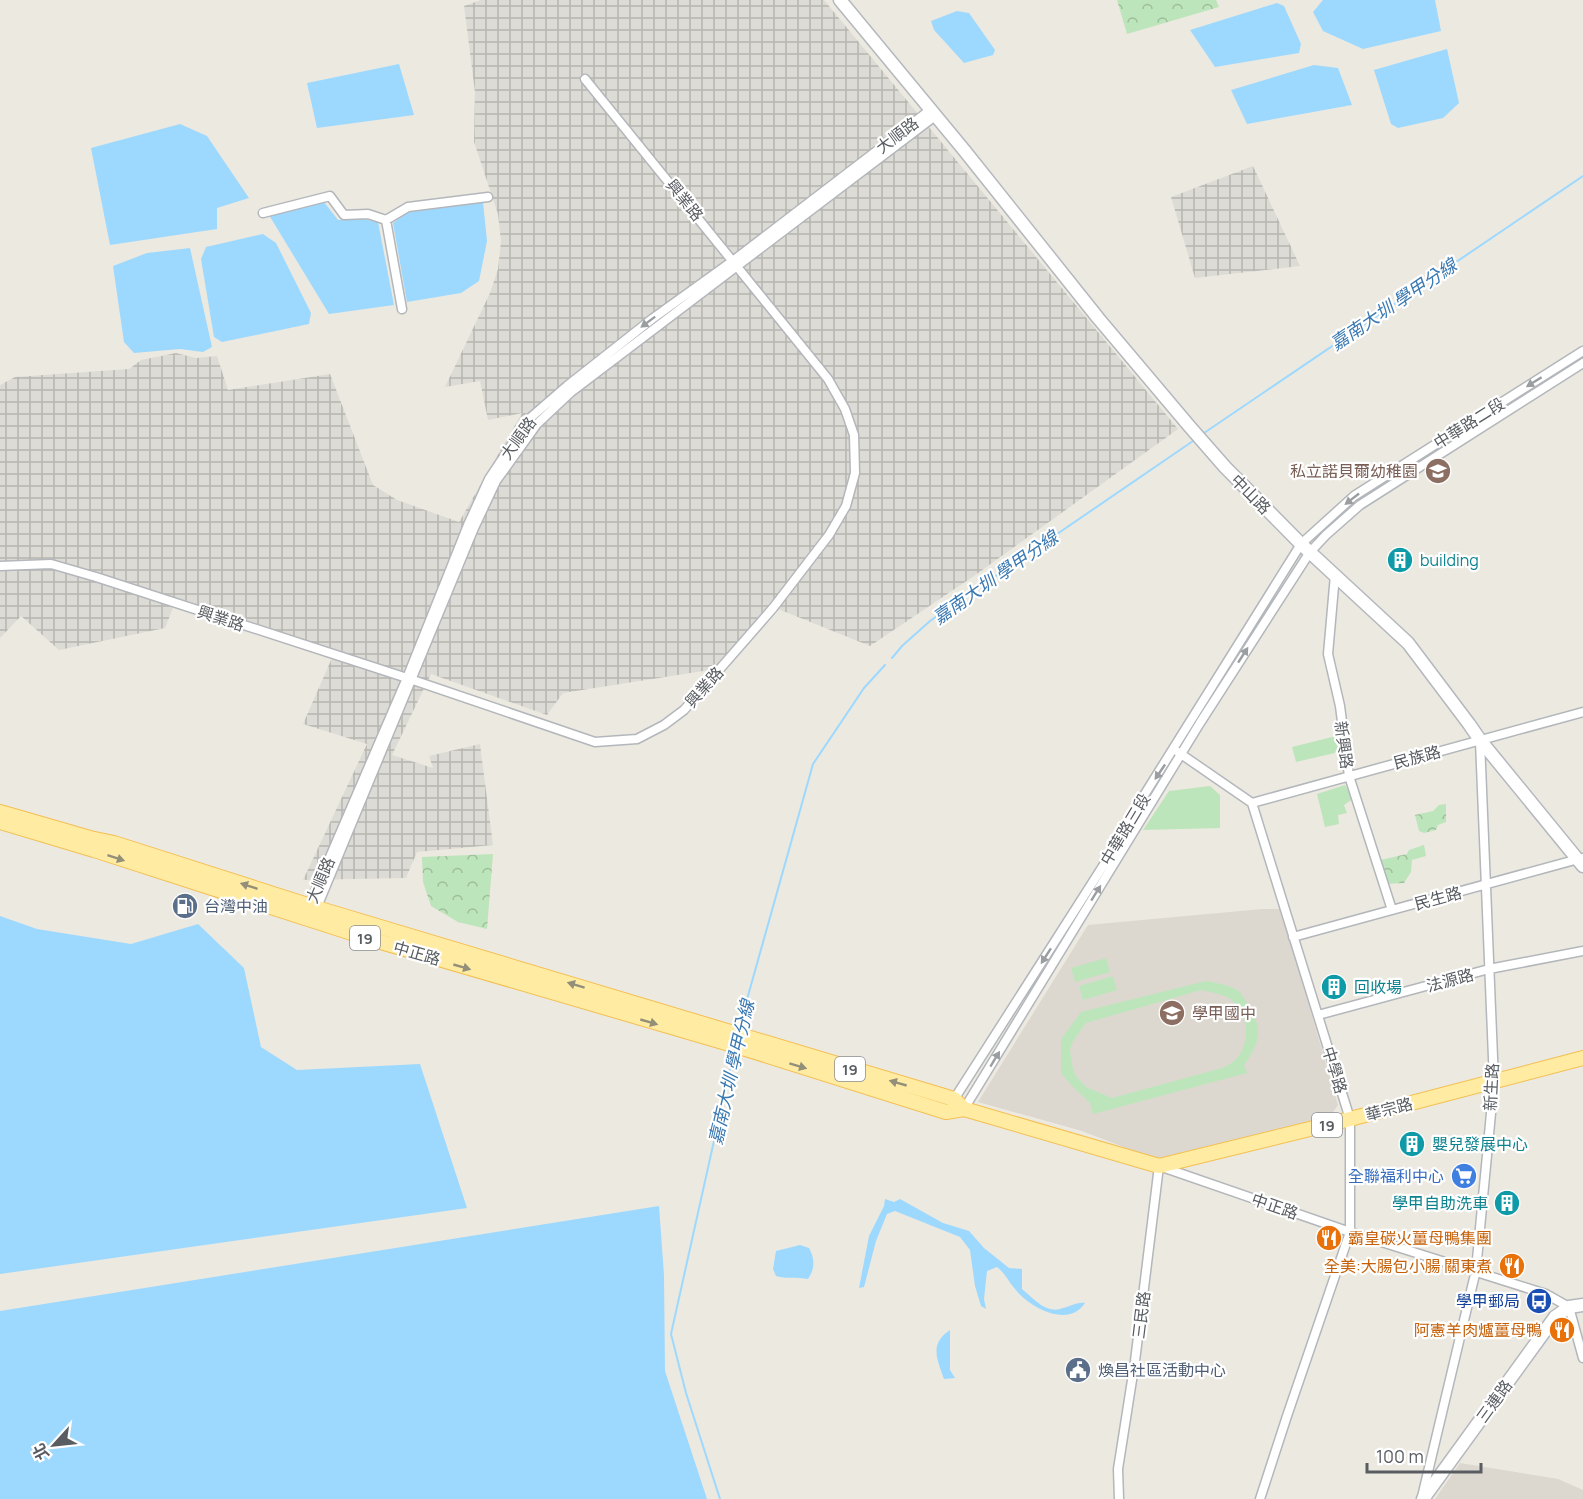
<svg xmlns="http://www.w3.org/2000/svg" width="1583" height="1499" font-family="Manrope,'Noto Sans TC',sans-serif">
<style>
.industrial{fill:url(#industrial-grid)}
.education{fill:#dcd8cf}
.green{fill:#bde5bb;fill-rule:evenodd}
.forest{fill:url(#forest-crowns)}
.water{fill:#9dd9ff}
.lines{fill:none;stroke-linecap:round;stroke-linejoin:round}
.stream{stroke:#9dd9ff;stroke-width:2}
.street-casing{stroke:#b3b7bb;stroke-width:11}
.secondary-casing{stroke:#b4b8bd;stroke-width:15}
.primary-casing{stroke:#f4bf52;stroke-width:16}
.street{stroke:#fff;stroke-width:8}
.secondary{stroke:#fff;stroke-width:12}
.primary{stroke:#ffeca2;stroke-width:14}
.oneway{fill:#9b9ea1}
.oneway2{fill:#938f78}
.labels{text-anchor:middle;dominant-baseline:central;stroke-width:4.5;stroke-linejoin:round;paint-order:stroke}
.shield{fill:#fff;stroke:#8b8e91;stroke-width:1.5}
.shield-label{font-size:15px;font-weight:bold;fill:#595d62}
.street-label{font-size:16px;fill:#595d62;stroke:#fff}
.education-label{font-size:16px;fill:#785e54;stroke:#fff;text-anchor:end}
.culture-label{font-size:16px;fill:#0d838f;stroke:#fff;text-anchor:start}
.service-label{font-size:16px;fill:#4e5e75;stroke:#fff;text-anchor:start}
.shop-label{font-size:16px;fill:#366cbe;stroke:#fff;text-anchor:end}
.food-label{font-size:16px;fill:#c56008;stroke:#fff;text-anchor:end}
.transit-label{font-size:16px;fill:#164399;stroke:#fff;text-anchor:end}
.water-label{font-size:18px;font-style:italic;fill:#3a79b2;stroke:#fff}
</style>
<defs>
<pattern id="industrial-grid" width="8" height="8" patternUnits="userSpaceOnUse" patternTransform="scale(1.5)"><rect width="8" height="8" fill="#dddbd5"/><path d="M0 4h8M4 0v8" fill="none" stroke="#b6b5b0"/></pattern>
<pattern id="forest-crowns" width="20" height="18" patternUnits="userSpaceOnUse" patternTransform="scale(1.5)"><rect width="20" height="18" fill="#bde5bb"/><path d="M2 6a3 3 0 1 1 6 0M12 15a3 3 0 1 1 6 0" fill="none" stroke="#9dbd9b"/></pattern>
</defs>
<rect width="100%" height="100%" fill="#ece9e0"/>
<path class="industrial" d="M481,0H824L1178,429L974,576L870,646L778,609L716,669L563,693L547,715L431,674L392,755L433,768L429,756L480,744L493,845L417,852L406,878L303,880L367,744L303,724L335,651L177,598L165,628L59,650L21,616L0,638V385L15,377L129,369L141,360L176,353L196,358L217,356L228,390L330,374L373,485L397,500L459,522L522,413L488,420L480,381L445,387L490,293L498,269L501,241L498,214L474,142L475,92L464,6Z
M1253,166L1300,266L1195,278L1171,197Z"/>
<path class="education" d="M1262,909H1281L1338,1105L1331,1115L1162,1162L1082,1131L978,1102L1088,925Z
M1460,1463L1558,1479L1583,1490V1499H1435Z"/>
<path class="green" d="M1336,736L1339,752L1296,762L1292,747Z
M1345,785L1353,799L1344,805L1347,813L1338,815L1339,824L1325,827L1317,794Z
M1210,786L1220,795V828L1143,830L1169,791Z
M1106,958L1110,972L1075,982L1071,968Z
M1113,976L1117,990L1083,1000L1079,986Z
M1206,981C1217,983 1228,985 1237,990C1242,993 1245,1000 1248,1005C1264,1030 1260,1042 1244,1065L1247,1073L1093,1114L1090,1103L1072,1086L1061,1073V1039L1081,1012ZM1201,990C1210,992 1221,994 1229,998C1247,1010 1251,1036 1240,1054C1236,1061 1229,1065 1222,1068L1112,1098L1086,1087L1075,1075L1072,1064L1070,1050L1073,1041L1086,1023Z"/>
<path class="forest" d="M1117,0H1216L1219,7L1127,34Z
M1446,804V822L1438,825L1436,830L1424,833L1419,831L1415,815L1433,811L1439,805Z
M1424,845L1426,856L1412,860L1411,872L1404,883L1386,884L1380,860L1407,854L1409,850Z
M493,854L487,929L458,922L431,906L423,882L422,857Z"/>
<path class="water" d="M1323,0H1435L1441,31L1363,49L1323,31L1313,12Z
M1277,3L1284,6L1301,44L1299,53L1215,67L1190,30Z
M957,11L969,13L995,50L993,55L964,63L934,30L931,21Z
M1447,49L1459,103L1443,118L1398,128L1391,124L1374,70Z
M399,64L414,115L317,128L307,83Z
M1314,65L1338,68L1352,105L1247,124L1231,90Z
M180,124L207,136L249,198L217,208V229L110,245L91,148Z
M324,202L338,220L363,219L378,222L394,305L329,314L269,215Z
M483,202L487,241L479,281L461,293L407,302L393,223L408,212Z
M263,234L276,243L311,313L309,324L222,342L214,337L201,259L206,247Z
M190,248L212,347L203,352L180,349L134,353L124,342L113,266L147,253Z
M0,916L37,929L131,944L198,924L244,968L261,1047L297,1070L420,1064L467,1208L0,1274Z
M885,1199L894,1202L900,1199L943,1223L969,1231L984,1248L1009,1268L1022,1269V1289C1033,1298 1045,1313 1060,1309C1069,1307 1076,1302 1085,1303C1068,1329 1029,1307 1015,1289C1008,1281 1005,1273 997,1267L987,1271L984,1299L986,1309L981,1306L975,1286L970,1250L960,1237L895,1211L887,1214L876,1241L864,1287L859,1288L869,1236L884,1206Z
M659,1206L664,1275L665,1371L707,1499H0V1311Z
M800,1245L809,1248C815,1259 815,1269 808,1279C797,1277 786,1279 776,1276L773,1269L776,1251Z
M950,1330V1370L955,1378L944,1379C937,1359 929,1344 950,1330Z"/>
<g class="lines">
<path class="stream" d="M1204,433L1583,176
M892,658L902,646L930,621L1193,441
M739,1028L813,764L864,688L885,665
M720,1499L686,1393L671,1334L734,1051"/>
<g class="street-casing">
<path id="street" d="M263,213L330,196L344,215L368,214L386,220L408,207L488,197
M386,220L402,309
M0,566L51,564L96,577L407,678L595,742L637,739L664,725L684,710L773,608L829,535L846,506L855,473L854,435L845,409L828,379L585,79
M1335,575L1328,654L1340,706L1349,776L1392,910
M1178,752L1252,803L1350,1119V1232L1287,1416L1260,1499
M1252,803L1583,712
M308,908L407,678L468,525L489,479L529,419L567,386L652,319L734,260L930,110
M315,912L474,528L496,481L537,424L571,392L935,116
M1293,937L1582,858
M1318,1015L1489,969L1583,951
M953,1101L1112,852L1143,797L1301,544L1354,496L1583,351
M964,1109L1200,723L1310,552L1326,535L1360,505L1583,363
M1422,1497L1476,1270L1494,1082L1480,741
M1119,1499L1118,1469L1135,1361L1159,1166L1350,1232L1546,1294L1569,1307L1583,1358"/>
</g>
<g class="secondary-casing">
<path id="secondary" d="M840,0L964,150L1098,318L1190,427L1225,467L1301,544L1408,643L1469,724L1480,740L1583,866
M1423,1499L1555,1317L1569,1307L1583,1305"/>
</g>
<g class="primary-casing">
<path id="primary" d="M0,812L90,838L114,843L317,908L954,1099L964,1109
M0,822L94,850L367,938L733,1045L946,1112L964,1109L1159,1166L1350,1119L1583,1058"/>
</g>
<use href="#street" class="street"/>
<use href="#secondary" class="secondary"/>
<use href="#primary" class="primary"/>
</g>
<defs><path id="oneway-solid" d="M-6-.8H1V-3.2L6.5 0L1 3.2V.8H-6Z" transform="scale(1.5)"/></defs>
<g class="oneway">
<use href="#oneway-solid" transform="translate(648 322) rotate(143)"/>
<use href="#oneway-solid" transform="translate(1534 382) rotate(148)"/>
<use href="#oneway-solid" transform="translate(1352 499) rotate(142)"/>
<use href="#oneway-solid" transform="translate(1243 655) rotate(-57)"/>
<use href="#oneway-solid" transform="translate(1160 772) rotate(124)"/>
<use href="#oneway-solid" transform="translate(1096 893) rotate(-58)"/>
<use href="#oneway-solid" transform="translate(1046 956) rotate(123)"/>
<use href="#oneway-solid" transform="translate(995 1059) rotate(-59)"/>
</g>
<g class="oneway2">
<use href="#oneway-solid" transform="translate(116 858) rotate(18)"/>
<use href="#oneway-solid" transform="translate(249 886) rotate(-162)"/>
<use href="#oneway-solid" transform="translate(462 967) rotate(16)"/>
<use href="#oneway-solid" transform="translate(576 985) rotate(-163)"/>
<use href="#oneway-solid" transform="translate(649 1022) rotate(16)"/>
<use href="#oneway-solid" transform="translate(798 1066) rotate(17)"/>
<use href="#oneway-solid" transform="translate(898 1083) rotate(-164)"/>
</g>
<defs>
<g id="school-disc" transform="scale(1.35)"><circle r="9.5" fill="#8d6e63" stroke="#fff"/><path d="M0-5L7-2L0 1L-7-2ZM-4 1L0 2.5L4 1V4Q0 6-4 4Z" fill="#fff"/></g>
<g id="building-disc" transform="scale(1.35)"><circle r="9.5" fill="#0f9aa8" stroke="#fff"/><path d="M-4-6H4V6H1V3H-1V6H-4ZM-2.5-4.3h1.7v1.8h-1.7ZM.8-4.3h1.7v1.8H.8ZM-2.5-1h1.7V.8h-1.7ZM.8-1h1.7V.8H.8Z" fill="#fff"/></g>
<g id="fuel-disc" transform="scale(1.35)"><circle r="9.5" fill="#5c6f8a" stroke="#fff"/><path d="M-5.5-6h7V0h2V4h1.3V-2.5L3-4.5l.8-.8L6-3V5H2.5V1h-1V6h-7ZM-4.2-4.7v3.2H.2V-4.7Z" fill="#fff"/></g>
<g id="supermarket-disc" transform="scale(1.35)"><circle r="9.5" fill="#3f7fe0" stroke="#fff"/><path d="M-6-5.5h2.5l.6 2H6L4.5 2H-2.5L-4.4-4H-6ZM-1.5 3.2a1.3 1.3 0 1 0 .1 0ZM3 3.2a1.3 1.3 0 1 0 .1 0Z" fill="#fff"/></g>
<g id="restaurant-disc" transform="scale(1.35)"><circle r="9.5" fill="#e8710a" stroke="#fff"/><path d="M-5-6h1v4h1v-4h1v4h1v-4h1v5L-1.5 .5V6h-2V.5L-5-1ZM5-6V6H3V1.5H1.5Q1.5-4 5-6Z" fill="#fff"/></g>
<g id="bus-disc" transform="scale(1.35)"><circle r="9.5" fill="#1a4fb4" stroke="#fff"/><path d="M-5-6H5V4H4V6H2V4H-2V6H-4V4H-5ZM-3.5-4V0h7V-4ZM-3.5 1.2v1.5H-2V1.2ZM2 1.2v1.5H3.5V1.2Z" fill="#fff"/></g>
<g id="civic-disc" transform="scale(1.35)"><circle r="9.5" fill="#5c6f8a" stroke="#fff"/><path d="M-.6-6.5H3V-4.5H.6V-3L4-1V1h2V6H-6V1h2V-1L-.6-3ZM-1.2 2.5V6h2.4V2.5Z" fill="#fff"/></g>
</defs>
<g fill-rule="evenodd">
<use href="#school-disc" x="1438" y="471"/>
<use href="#building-disc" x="1400" y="560"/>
<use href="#fuel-disc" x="185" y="906"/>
<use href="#building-disc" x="1334" y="987"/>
<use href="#school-disc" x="1172" y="1013"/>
<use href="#building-disc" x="1412" y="1144"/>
<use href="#supermarket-disc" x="1464" y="1176"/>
<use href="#building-disc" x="1507" y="1203"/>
<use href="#restaurant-disc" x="1329" y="1238"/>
<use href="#restaurant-disc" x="1512" y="1266"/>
<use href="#bus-disc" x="1539" y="1301"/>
<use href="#restaurant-disc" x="1562" y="1330"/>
<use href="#civic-disc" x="1078" y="1370"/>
</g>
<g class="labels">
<g class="shield">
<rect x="350" y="926" width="30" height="24" rx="4.5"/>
<rect x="835" y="1057" width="30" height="24" rx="4.5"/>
<rect x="1312" y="1113" width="30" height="24" rx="4.5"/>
</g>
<g class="shield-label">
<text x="365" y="938">19</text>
<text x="850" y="1069">19</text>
<text x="1327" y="1125">19</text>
</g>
<g class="street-label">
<text transform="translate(897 135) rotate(-37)">大順路</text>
<text transform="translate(685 200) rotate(51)">興業路</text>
<text transform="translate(1469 423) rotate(-32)">中華路二段</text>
<text transform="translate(518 438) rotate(-54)">大順路</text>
<text transform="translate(1251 494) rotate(45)">中山路</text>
<text transform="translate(221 618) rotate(18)">興業路</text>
<text transform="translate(704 687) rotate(-48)">興業路</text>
<text transform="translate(1344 745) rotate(82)">新興路</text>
<text transform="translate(1417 757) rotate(-15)">民族路</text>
<text transform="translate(1125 829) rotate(-59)">中華路三段</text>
<text transform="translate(320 880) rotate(-67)">大順路</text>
<text transform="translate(1438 898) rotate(-15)">民生路</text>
<text transform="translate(417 953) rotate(16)">中正路</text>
<text transform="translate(1450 980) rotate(-15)">法源路</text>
<text transform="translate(1335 1070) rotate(73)">中學路</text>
<text transform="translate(1491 1087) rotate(-87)">新生路</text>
<text transform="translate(1389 1109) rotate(-15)">華宗路</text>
<text transform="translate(1275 1206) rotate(19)">中正路</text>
<text transform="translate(1141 1315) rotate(-83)">三民路</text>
<text transform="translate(1494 1401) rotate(-54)">三連路</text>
</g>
<g class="education-label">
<text x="1418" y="471">私立諾貝爾幼稚園</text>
<text x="1192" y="1013" text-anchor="start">學甲國中</text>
</g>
<g class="culture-label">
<text x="1420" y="560">building</text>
<text x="1354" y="987">回收場</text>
<text x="1432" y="1144">嬰兒發展中心</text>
<text x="1488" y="1203" text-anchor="end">學甲自助洗車</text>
</g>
<g class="service-label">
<text x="204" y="906">台灣中油</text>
<text x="1098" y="1370">煥昌社區活動中心</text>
</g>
<g class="shop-label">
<text x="1444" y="1176">全聯福利中心</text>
</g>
<g class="food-label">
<text x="1348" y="1238" text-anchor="start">霸皇碳火薑母鴨集團</text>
<text x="1492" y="1266">全美:大腸包小腸 關東煮</text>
<text x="1542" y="1330">阿憲羊肉爐薑母鴨</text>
</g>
<g class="transit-label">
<text x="1520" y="1301">學甲郵局</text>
</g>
<g class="water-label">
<text transform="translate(1393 304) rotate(-34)">嘉南大圳 學甲分線</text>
<text transform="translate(995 577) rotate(-35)">嘉南大圳 學甲分線</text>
<text transform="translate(731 1072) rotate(-77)">嘉南大圳 學甲分線</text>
</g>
</g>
<g transform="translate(54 1445) rotate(243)" stroke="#ffffff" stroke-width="4.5" paint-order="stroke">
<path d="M0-4.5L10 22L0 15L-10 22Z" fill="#595d62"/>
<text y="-9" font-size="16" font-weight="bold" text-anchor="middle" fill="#595d62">北</text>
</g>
<path d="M1367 1463v9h114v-9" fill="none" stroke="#595d62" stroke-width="3"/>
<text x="1376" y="1463" font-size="18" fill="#595d62" stroke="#ffffff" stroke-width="4.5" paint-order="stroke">100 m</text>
</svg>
